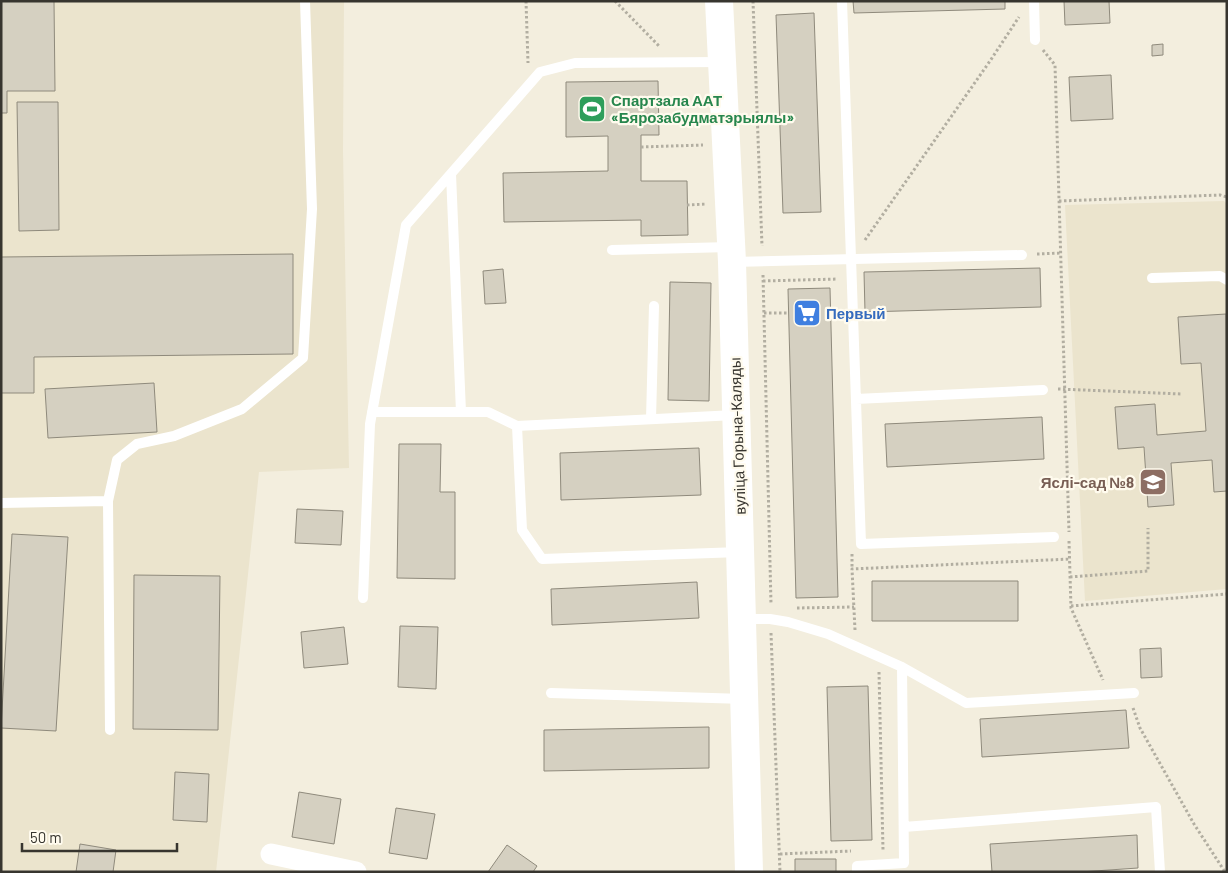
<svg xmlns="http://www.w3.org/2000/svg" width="1228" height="873" font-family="Barlow,sans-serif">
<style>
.built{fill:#ebe4cd}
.building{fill:#d5d0c1;stroke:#8f8a7c}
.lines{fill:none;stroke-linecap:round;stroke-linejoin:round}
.path{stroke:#b2aea1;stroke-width:3;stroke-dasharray:2.5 2.5;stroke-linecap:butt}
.lane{stroke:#fff;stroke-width:10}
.street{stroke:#fff;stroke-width:21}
.secondary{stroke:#fff;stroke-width:28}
.labels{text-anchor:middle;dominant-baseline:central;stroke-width:4.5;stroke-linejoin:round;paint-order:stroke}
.leisure-label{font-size:15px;font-weight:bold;fill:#27864d;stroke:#fffbee;text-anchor:start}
.shop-label{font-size:15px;font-weight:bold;fill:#366cbe;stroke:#fffbee;text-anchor:start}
.street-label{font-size:15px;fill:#37352f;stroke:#fffbee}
.education-label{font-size:15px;font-weight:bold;fill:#785e54;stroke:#fffbee;text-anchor:end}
</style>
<rect width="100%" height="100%" fill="#f3eede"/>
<path class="built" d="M1,1H344L343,151L349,468L259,472L216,872H1Z
M1224,201L1227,204V589L1085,601L1065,205Z"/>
<path class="building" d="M1,1H54L55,91H7V113H1Z
M853,1H1005V9L854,13Z
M1064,1H1109L1110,23L1065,25Z
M814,13L821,212L783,213L776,15Z
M1163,44V55L1152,56V45Z
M1111,75L1113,119L1071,121L1069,77Z
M658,81L659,135H641V181H687L688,235L641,236V220L504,222L503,173L608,171V136L566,137V82Z
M17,102H58L59,230L19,231Z
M293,254V354L34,357V393H1V257Z
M1040,268L1041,307L865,312L864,272Z
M503,269L506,303L485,304L483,271Z
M670,282L711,283L709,401L668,400Z
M830,288L838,597L796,598L788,289Z
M1226,314L1227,491L1214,492L1212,460L1171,463L1174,505L1148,507L1144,447L1118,449L1115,407L1155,404L1157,435L1206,431L1201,363L1181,364L1178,317Z
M154,383L157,432L48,438L45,389Z
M1042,417L1044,459L887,467L885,424Z
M399,444H441L440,492H455V579L397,578Z
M699,448L701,495L561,500L560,453Z
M297,509L343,511L341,545L295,543Z
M12,534L68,537L56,731L1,728Z
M134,575L220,576L218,730L133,729Z
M872,581H1018V621H872Z
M697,582L699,618L552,625L551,589Z
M400,626L438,627L436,689L398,687Z
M344,627L348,664L304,668L301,632Z
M1161,648L1162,677L1141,678L1140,649Z
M868,686L872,840L831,841L827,687Z
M1126,710L1129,748L982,757L980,719Z
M709,727V768L544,771V730Z
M175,772L209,774L207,822L173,820Z
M299,792L341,799L334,844L292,837Z
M396,808L435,814L427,859L389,853Z
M1137,835L1138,868L1080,872H992L990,844Z
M80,844L116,850L113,872H76Z
M507,845L537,866L533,872H488Z
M795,859H836V872H795Z"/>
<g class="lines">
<path class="path" d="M526,1L528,63
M615,1L660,47
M753,1L762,246
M1043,50L1055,65L1069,532
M641,147L703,145
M1059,201L1220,195L1227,197
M687,205L707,204
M865,240L990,61L1019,17
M1037,254L1061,253
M763,275L771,604
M763,281L838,279
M764,313H788
M1058,389L1182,394
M1069,541L1071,608L1103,680
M852,554V569
M1070,577L1148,571V528
M1071,606L1227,594
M797,608L854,607
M855,630L852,569L1070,559
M771,633L780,872
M879,672L883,850
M1133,708L1140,728L1194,824L1225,872
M780,854L851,851"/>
<path class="lane" d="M842,1L861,544L1054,537
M1034,1L1035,40
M451,174L461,412H488L517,426L522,530L542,559L740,552
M612,250L730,247
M733,262L1022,255
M1152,278L1220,276L1227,280
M856,399L1043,390
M372,412H461
M651,419L654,306
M517,426L735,415
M1,503L108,501
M363,598L370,424L406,225L540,72L575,63L721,62
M743,619H770L788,622L828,634L902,667L966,703L1134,693
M551,693L744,699
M110,730L108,501L117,460L137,444L174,436L242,409L303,358L312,209L305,1
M904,827L1156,807L1160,872
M857,872V866L904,863L902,667"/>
<path class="street" d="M271,854L356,872"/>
<path class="secondary" d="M719,1L732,262L749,872"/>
</g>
<defs>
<g id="stadium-square" transform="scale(1.4375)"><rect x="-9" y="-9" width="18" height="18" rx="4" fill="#2e9e5b" stroke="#fffbee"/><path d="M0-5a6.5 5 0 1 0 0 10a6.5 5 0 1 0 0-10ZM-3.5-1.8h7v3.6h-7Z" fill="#fff"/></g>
<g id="supermarket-square" transform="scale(1.4375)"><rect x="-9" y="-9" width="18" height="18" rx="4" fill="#3f7fe0" stroke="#fffbee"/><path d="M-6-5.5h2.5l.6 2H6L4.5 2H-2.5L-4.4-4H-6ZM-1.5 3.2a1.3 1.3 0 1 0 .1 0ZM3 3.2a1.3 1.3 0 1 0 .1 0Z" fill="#fff"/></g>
<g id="school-square" transform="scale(1.4375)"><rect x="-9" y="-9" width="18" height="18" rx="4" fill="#8d6e63" stroke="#fffbee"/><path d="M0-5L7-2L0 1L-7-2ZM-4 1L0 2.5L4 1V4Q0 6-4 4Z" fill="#fff"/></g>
</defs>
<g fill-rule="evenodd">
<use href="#stadium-square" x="592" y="109"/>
<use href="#supermarket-square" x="807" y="313"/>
<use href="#school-square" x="1153" y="482"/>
</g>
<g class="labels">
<g class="leisure-label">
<text x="611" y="100">Спартзала ААТ<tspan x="611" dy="17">«Бярозабудматэрыялы»</tspan></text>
</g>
<g class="shop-label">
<text x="826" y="313">Первый</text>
</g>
<g class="street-label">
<text transform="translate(737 436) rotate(-92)">вуліца Горына-Каляды</text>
</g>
<g class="education-label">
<text x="1134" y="482">Яслі-сад №8</text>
</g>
</g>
<rect width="1228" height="873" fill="none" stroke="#37352f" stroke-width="5"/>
<path d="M22 843v8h155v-8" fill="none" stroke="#37352f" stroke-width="2.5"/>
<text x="30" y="843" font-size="15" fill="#37352f" stroke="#fffbee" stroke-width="4" paint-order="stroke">50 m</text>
</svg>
